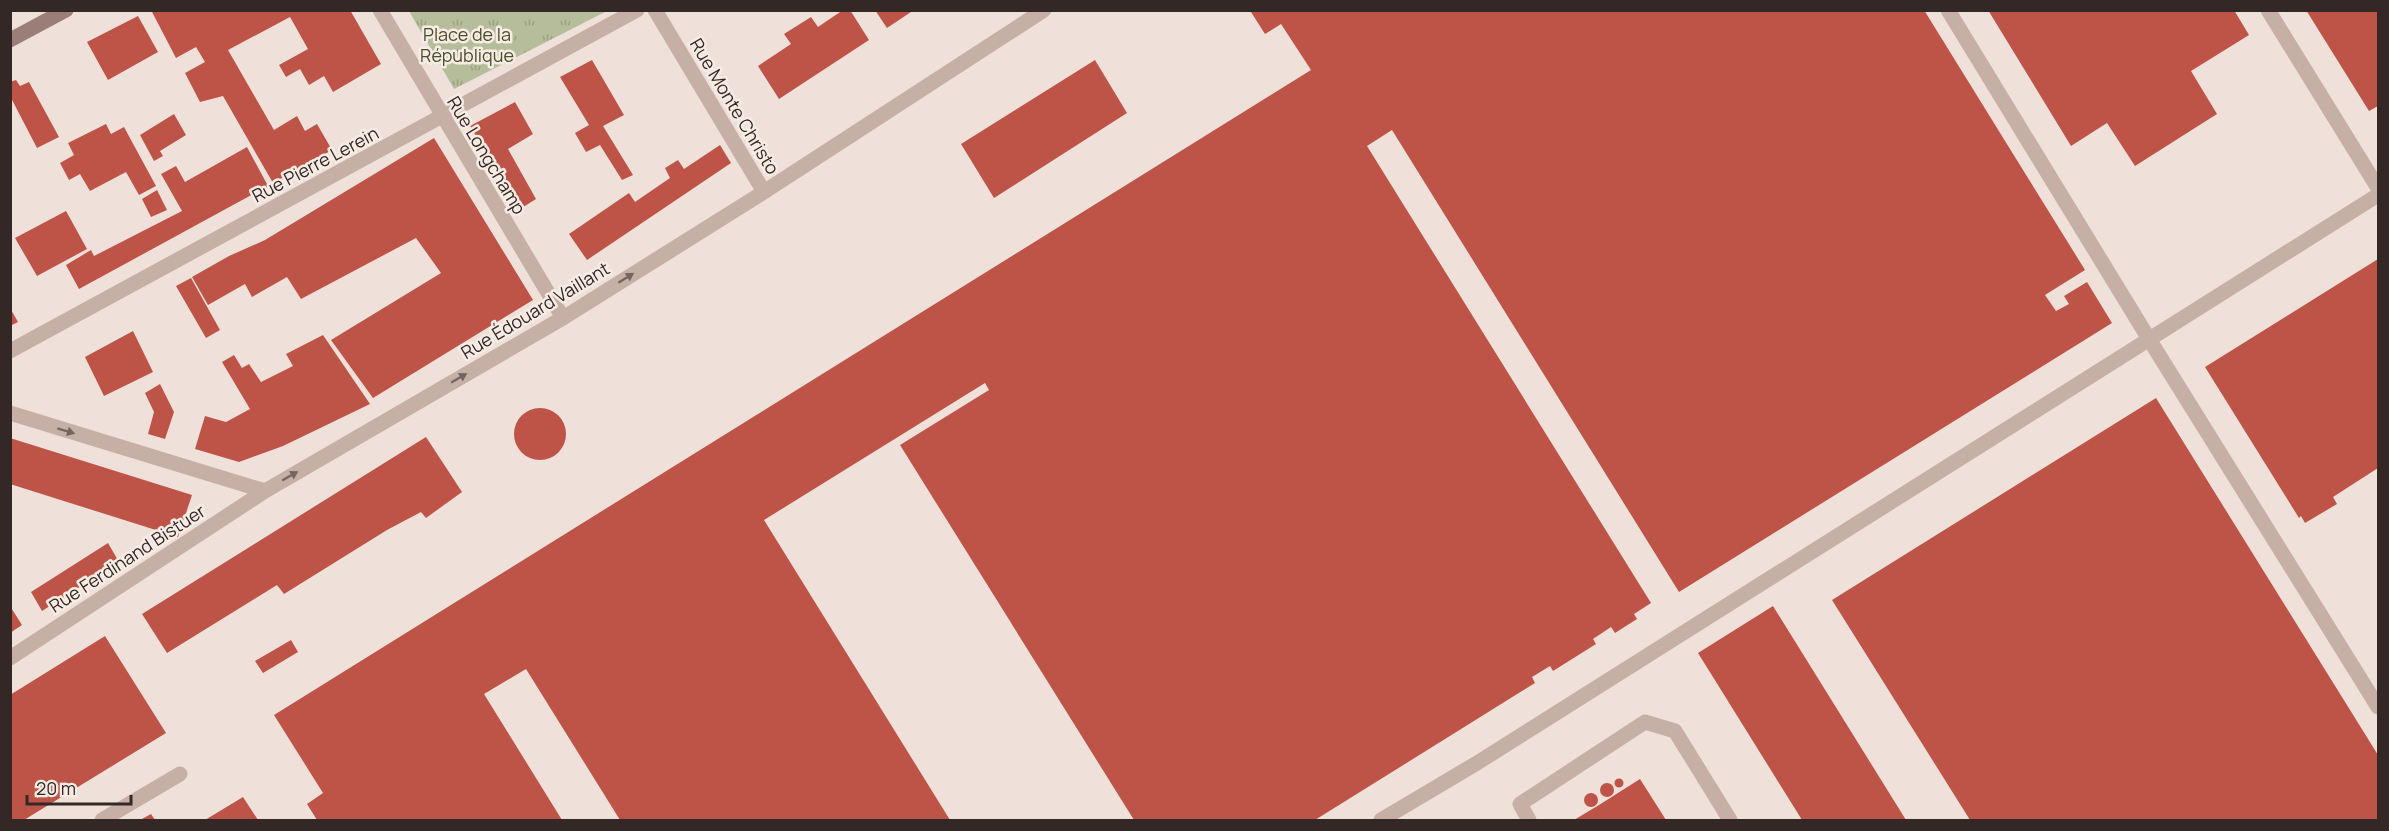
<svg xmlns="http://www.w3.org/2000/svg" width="2389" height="831" font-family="Manrope,sans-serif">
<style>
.grass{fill:url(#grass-tufts)}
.building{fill:#be5448}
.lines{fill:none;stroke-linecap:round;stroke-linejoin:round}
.lane{stroke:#c6b0a6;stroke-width:15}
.street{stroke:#c6b0a6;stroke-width:15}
.secondary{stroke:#997f77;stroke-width:15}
.oneway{fill:#756560}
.labels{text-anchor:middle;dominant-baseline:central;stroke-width:5;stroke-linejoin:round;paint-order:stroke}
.park-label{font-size:18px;fill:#474f2c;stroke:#f7ece4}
.street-label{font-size:18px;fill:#332826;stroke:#f7ece4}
</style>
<defs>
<pattern id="grass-tufts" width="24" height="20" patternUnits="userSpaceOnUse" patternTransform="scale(1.5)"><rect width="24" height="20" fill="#b6bd9a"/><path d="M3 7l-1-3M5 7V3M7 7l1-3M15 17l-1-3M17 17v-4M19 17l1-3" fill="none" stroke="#9da285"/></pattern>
</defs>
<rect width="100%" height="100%" fill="#efe1d9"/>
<path class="grass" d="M409,11H607L454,89Z"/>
<path class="building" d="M151,10H350L381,64L333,92L324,76L309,85L300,69L286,77L279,65L308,49L290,17L228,50L274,130L297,116L305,131L317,124L332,150L273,183L223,96L200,102L185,73L205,62L196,47L176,58Z
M843,10H850L869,40L779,99L758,66L791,44L784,34L811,17L818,27Z
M875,10H914L887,28Z
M1253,10H1924L2085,270L2045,295L2056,311L2069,304L2064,296L2087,282L2112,323L1679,592L1392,130L1367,146L1651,603L1634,614L1637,619L1615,633L1611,627L1593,639L1596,644L1553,671L1550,666L1532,677L1535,683L1315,820H1134L900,445L989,390L985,383L764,520L950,820H620L526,669L484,694L562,820H317L307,804L323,793L274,715L1311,70L1281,24L1265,34L1251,12Z
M1988,10H2234L2249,35L2191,71L2217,114L2135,166L2107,123L2071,146Z
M2306,10H2377L2378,13V106L2369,111Z
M138,16L158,52L108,80L87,42Z
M592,60L624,115L603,126L633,175L622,180L600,145L586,152L575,133L589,125L560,77Z
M1095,60L1127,113L994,198L961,144Z
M16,80L20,86L29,82L59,137L37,148L10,96V82Z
M515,102L533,134L508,149L536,199L520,209L470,126Z
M174,114L186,135L160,151L163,156L154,161L140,135Z
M106,124L111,134L124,127L156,186L139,195L126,172L90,191L80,174L69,180L60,163L74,155L68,143Z
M434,138L533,300L373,398L331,340L441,273L416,238L301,299L287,277L252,297L245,284L208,305L192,277L229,256L265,240Z
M720,145L731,163L587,260L569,234L629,193L635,202L670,178L665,168L678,160L684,169Z
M247,147L268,186L79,289L66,265L91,250L94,256L182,211L161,174L176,166L185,182Z
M157,190L167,210L151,217L142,199Z
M66,211L87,249L37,276L15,238Z
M2378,259V468L2333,497L2337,504L2305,523L2301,516L2299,518L2205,367Z
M191,278L220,330L206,338L176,286Z
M10,308L18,322L10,326Z
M133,331L153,372L104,396L85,357Z
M323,335L370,404L283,446L239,462L195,449L205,416L226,422L250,409L222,362L234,355L242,368L249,364L261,382L293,366L286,354Z
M160,384L174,412L165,439L148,434L154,412L145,393Z
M2156,398L2378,755V820H1970L1832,600Z
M514 434a26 26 0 1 1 52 0a26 26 0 1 1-52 0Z
M426,437L462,492L426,518L421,512L387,530L284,594L277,585L167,653L142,614Z
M10,438L192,495L178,537L10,484Z
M108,543L119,562L42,611L31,592Z
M10,606L22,625L10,633Z
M1773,606L1906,820H1802L1698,653Z
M105,636L166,733L24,820H10V695Z
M291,640L298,652L263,673L255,661Z
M1614.5 783a4.5 4.5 0 1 1 9 0a4.5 4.5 0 1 1-9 0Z
M1640,779L1666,820H1574L1599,805Z
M1600 790a7 7 0 1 1 14 0a7 7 0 1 1-14 0Z
M1584 800a7 7 0 1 1 14 0a7 7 0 1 1-14 0Z
M243,797L258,820H205Z
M151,814L155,820H140Z"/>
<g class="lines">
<path class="lane" d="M102,820L180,774
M1529,820L1520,804L1645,722L1675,731L1730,820"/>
<path class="street" d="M380,10L563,318
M655,10L764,192
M1948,10L2149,339L2378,707
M2268,10L2378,188
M10,351L637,10
M10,413L265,491L563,318L764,192L1044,10
M10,658L265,491
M1381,820L1477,763L2378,195"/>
<path class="secondary" d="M10,40L66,10"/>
</g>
<defs><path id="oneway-solid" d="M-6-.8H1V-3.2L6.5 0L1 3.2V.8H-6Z" transform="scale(1.5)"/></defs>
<g class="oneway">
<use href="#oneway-solid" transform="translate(626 278) rotate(-32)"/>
<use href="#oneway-solid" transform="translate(459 378) rotate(-30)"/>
<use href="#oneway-solid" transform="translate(66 431) rotate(17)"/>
<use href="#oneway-solid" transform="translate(290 476) rotate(-30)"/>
</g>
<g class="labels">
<g class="park-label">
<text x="467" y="34">Place de la<tspan x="467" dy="21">République</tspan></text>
</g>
<g class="street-label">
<text transform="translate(735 106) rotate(59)">Rue Monte Christo</text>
<text transform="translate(487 155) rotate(59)">Rue Longchamp</text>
<text transform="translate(315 164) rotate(-28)">Rue Pierre Lerein</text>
<text transform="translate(535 310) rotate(-31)">Rue Édouard Vaillant</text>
<text transform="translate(127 558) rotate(-33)">Rue Ferdinand Bistuer</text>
</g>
</g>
<rect width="2389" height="831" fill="none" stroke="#332826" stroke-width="24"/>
<path d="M27 795v9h104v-9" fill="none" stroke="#332826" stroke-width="3"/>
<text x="36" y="795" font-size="18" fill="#332826" stroke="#f7ece4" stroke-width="4.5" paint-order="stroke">20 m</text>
</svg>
